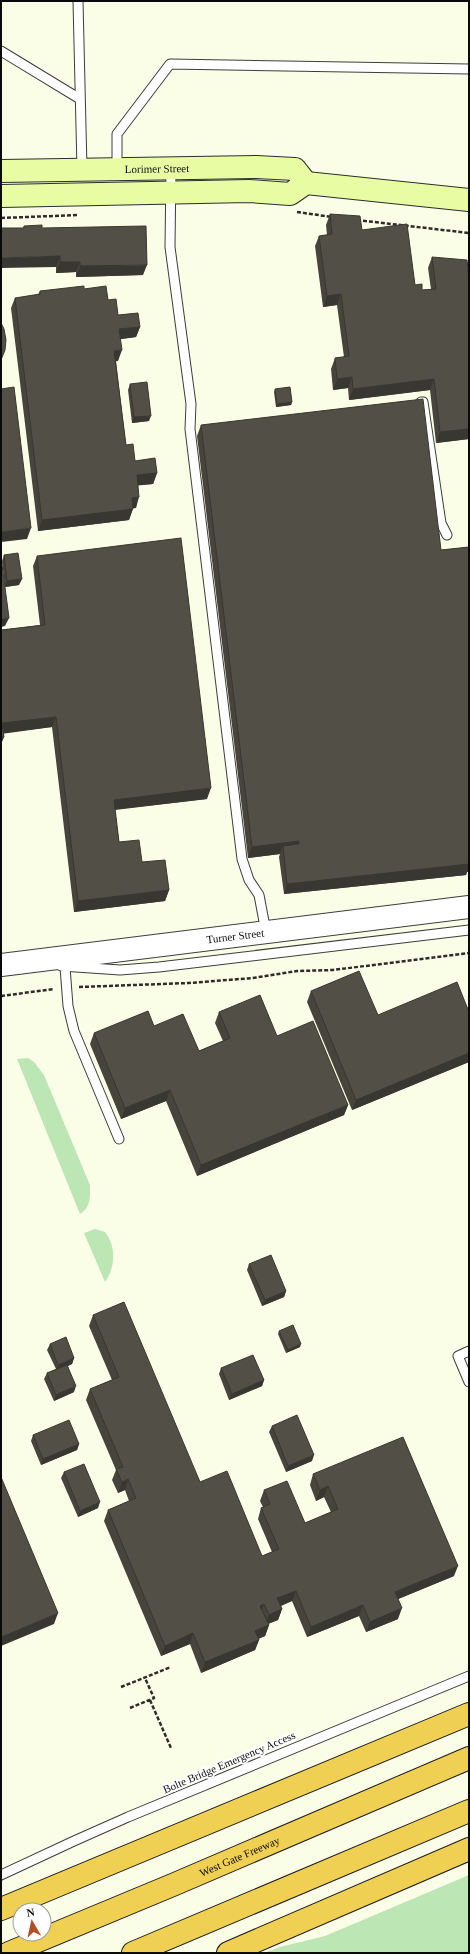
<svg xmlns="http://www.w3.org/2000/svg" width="470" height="1954" font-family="'Times New Roman',serif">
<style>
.green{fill:#bce6b3}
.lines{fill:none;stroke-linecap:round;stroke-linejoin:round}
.service-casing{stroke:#3d3d3d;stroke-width:11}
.tertiary-casing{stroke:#3d3d3d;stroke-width:24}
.secondary-casing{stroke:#2c2c2c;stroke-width:24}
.motorway-casing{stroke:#1b1b1b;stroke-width:24}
.path{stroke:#2c2c2c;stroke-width:2.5;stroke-dasharray:4 2;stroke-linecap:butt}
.service{stroke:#fff;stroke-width:9}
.tertiary{stroke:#fff;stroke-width:22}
.secondary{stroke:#e8fda3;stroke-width:22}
.motorway{stroke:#f0d053;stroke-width:22}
.wall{fill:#47443c}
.shaded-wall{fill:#393731}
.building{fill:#524f46;stroke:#393731}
.labels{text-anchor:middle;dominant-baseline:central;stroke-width:4;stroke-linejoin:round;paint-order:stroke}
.street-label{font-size:11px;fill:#0a0a0a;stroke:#fff}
</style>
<rect width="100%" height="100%" fill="#fbfee7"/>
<path class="green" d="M28,1058L34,1062L44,1075L90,1185C90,1197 91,1207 80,1214L17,1059Z
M95,1229L105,1232C117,1247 115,1268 105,1282L84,1233Z
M469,1875V1953H264L280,1947L325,1936Z"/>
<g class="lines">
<g class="service-casing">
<path id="service" d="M78,1L82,169
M1,51L80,99
M117,168V134L170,64L469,69
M171,168L170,247L191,404L190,429L242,859L249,880L259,895L266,932
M421,402H423L441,523L447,535
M61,966L120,970L159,967L469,930
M65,967L68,1006L74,1031L119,1139
M469,1351L458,1356L469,1382
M1,1875L74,1841L128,1817L469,1676"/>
</g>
<g class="tertiary-casing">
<g id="tertiary">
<path id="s1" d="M1,965L469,907"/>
</g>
</g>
<g class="secondary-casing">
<g id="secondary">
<path id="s2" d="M1,171L256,167L295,169L306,183"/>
<path d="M1,196L249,191L290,194L306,183L469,200"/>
</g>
</g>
<g class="motorway-casing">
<g id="motorway">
<path d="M1,1909L469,1714"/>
<path id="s3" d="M9,1953L175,1884L469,1758"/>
<path d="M133,1953L469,1811"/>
<path d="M228,1953L469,1849"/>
</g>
</g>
<path class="path" d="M297,212L332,217
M1,218L78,215
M357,220L469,233
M79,987L189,983L253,978L297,971L333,970L469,953
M1,996L54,989
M121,1687L171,1667
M150,1700L171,1748
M130,1708L154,1698L145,1678"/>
<use href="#service" class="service"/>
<use href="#tertiary" class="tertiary"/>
<use href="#secondary" class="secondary"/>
<use href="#motorway" class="motorway"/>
</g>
<path class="wall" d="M330,214L362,230L415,285L422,290L431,289L428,268L432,257L469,280V439L436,443L430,390L349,400L348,388L333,390L331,369L335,358L344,357L337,305L323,307L315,246L319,236L327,235L326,225Z
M24,226L42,228L143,275L76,277V272L56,273V267L23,228Z
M84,289L108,300L118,315L140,327L136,337L120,339L118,361H116L126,445L135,461L157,473L153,484L138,485L136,508H133L129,520L38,531L11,308L15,298L38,295L40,291Z
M130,384L149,421L132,423L128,390Z
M275,389L292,402L291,405L276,407L274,392Z
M201,425L441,550L469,547V872H467L466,875L284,894L279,857L280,854L248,858L197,436Z
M4,555L19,585L5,587L2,561Z
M37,556L207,799L115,810L119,842L142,862L169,890L165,901L74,912L52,727L3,733L4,737L1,744V630L40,625L33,566Z
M311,991L378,1015L469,1012V1062L352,1110L307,1002Z
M219,1012L277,1036L348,1105L344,1115L197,1176L166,1101L121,1119L90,1044L94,1033L154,1026L199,1051L223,1041L215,1023Z
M249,1264L286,1291L284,1297L262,1306L247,1270Z
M93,1315L200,1482L262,1556L272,1552L258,1519L261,1508L263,1507L260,1501L264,1490L305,1523L331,1512L324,1497L316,1501L310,1485L313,1474L454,1576L398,1599V1619L366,1632L359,1616L307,1637L292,1601L281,1606L282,1609L278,1620L268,1624L269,1625L265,1636L258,1639L259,1640L255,1650L201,1673L190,1644L161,1656L104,1521L108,1510L129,1501L125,1490L118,1493L112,1480L116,1470L86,1400L90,1389L112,1380L89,1326Z
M279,1331L300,1347L286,1353L278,1334Z
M50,1344L74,1358L72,1364L68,1366L74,1392L54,1401L44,1379L47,1373L56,1369L47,1350Z
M221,1368L264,1380L262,1386L229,1400L219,1374Z
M272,1426L312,1461L286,1472L269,1432Z
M33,1435L79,1444L77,1450L41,1465L31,1441Z
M64,1472L98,1508L78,1517L61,1478Z"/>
<path class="shaded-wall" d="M60,256L56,267L1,268V258Z
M60,262H80L76,272L56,273Z
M147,265L143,275L76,277L80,266Z
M341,294L337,305L323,307L327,296Z
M140,327L136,337L115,340L119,329Z
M122,350L118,361L110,362L114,351Z
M352,377L348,388L333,390L337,379Z
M434,379L430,390L349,400L353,389Z
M292,402L291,405L276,407L277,404Z
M151,416L149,421L132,423L134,417Z
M469,429V439L436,443L440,432Z
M157,473L153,484L133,486L137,475Z
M139,497L136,508L128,509L132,498Z
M133,509L129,520L38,531L42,520Z
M31,528L27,539L1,542V532Z
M22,579L19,585L5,587L7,581Z
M9,618L5,626L1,627V619Z
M56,717L52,727L1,734L2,723Z
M1,737H4L1,744Z
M211,788L207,799L110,810L114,800Z
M299,841L295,852L283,846L280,854L248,858L252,847Z
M469,864V872H467L466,875L284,894L287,884Z
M169,890L165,901L74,912L78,901Z
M469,1053V1062L352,1110L356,1100Z
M170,1090L166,1101L121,1119L125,1108Z
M348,1105L344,1115L197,1176L201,1165Z
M286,1291L284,1297L262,1306L265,1300Z
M301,1344L300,1347L286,1353L288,1350Z
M74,1358L72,1364L56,1371L58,1365Z
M264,1380L262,1386L229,1400L232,1394Z
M76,1386L74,1392L54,1401L56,1395Z
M79,1444L77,1450L41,1465L43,1459Z
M314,1455L312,1461L286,1472L288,1466Z
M128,1479L125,1490L118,1493L122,1482Z
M328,1486L324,1497L316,1501L320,1490Z
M100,1502L98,1508L78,1517L80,1511Z
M458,1566L454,1576L391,1602L395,1592Z
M296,1591L292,1601L273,1609L277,1598Z
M264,1604L260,1615V1606Z
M363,1605L359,1616L307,1637L311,1627Z
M402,1608L398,1619L366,1632L370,1622Z
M282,1609L278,1620L265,1625L269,1615Z
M58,1613L54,1624L1,1646V1637Z
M269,1625L265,1636L251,1642L255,1631Z
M193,1633L190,1644L161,1656L165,1646Z
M259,1640L255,1650L201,1673L205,1662Z"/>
<path class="building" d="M330,214L360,216L362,230L407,224L415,285L422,284V290L436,289L432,257L467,260L469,280V429L440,432L434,379L353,389L352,377L337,379L335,358L349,356L341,294L327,296L319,236L332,234Z
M42,225V228L146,226L147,265L80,266V262H60V256L1,258V228H24V226Z
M84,286V289L106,286L108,300L116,299L118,315L138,313L140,327L119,329L122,350L114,351L126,445L133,444L135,461L155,458L157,473L137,475L139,497L132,498L133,509L42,520L15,298L40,294V291Z
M1,323L4,329L6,340L5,350L1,360Z
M147,382L151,416L134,417L130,384Z
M14,387L31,528L1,532V389Z
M290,387L292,402L277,404L275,389Z
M423,399L441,550L469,547V864L287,884L283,846L299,844V841L252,847L201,425Z
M181,538L211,788L114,800L119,842L139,840L142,862L165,860L169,890L78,901L56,717L2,723L4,737H1V630L45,625L37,556Z
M18,553L22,579L7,581L4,555Z
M1,557L9,618L1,619Z
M359,971L378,1015L457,982L469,1012V1053L356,1100L311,991Z
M260,995L277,1036L313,1021L348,1105L201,1165L170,1090L125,1108L94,1033L148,1011L154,1026L183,1014L199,1051L230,1038L219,1012Z
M271,1255L286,1291L265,1300L249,1264Z
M124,1302L200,1482L227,1471L262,1556L279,1549L261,1508L270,1504L264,1490L287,1481L305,1523L338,1509L328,1486L320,1490L313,1474L403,1437L458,1566L395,1592L402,1608L370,1622L363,1605L311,1627L296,1591L277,1598L282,1609L269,1615L264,1604L260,1606L269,1625L255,1631L259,1640L205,1662L193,1633L165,1646L108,1510L136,1498L128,1479L122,1482L116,1469L123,1467L90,1389L119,1377L93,1315Z
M293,1325L301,1344L288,1350L279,1331Z
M66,1337L74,1358L58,1365L50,1344Z
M253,1355L264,1380L232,1394L221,1368Z
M67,1365L76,1386L56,1395L47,1373Z
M297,1415L314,1455L288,1466L272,1426Z
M69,1420L79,1444L43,1459L33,1435Z
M84,1464L100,1502L80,1511L64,1472Z
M1,1477L58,1613L1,1637Z"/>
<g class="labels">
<g class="street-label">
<text stroke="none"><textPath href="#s2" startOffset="156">Lorimer Street</textPath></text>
<text stroke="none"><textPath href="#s1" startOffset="236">Turner Street</textPath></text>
<text transform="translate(229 1762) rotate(-23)">Bolte Bridge Emergency Access</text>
<text stroke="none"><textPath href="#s3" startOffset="250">West Gate Freeway</textPath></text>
</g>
</g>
<rect width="470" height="1954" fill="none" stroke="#0a0a0a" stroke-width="4"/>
<g transform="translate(32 1922) rotate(351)"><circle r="19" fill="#ffffff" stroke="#9d9d9d"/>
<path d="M0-3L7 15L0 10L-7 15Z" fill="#b45027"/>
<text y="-6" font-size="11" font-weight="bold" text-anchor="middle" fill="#0a0a0a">N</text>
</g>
</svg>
